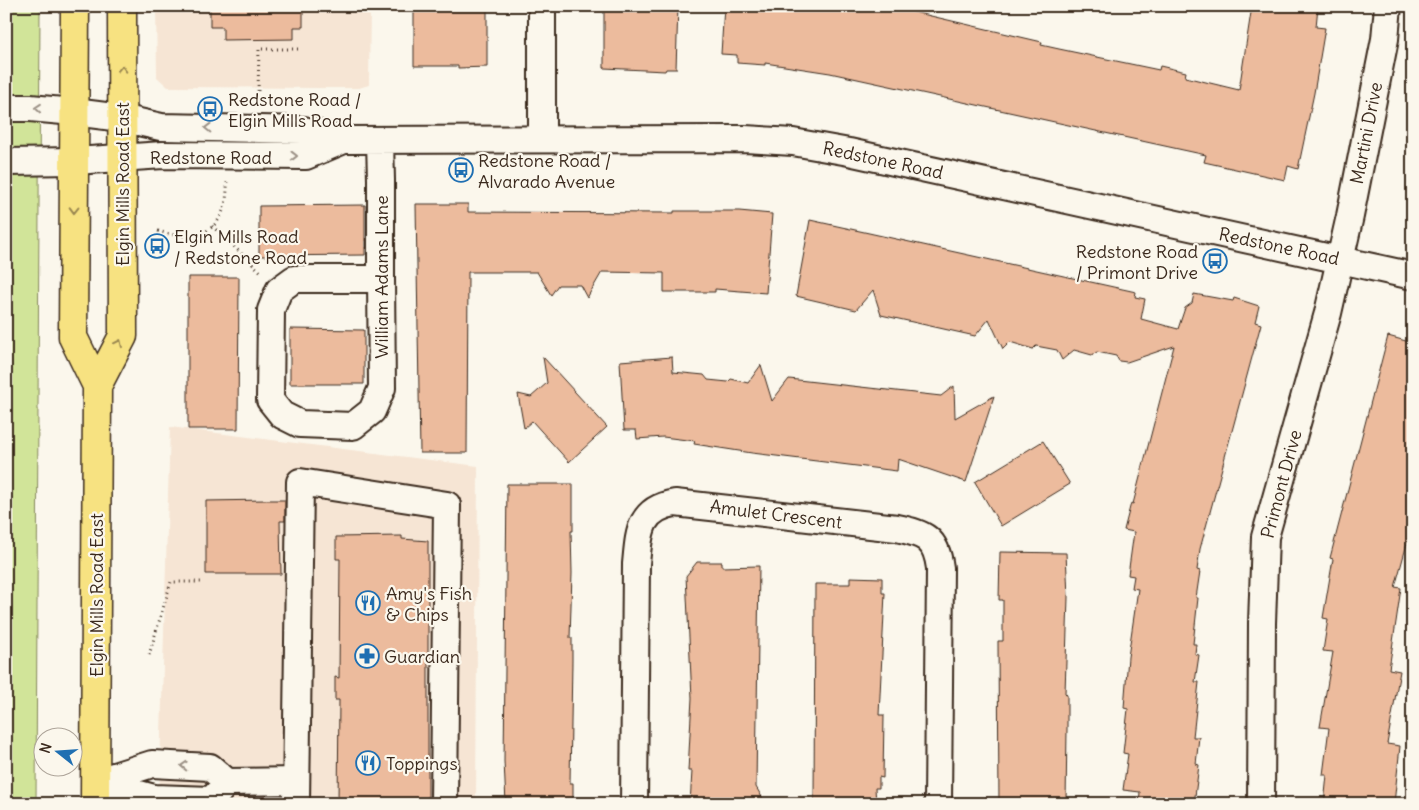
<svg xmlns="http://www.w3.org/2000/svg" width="1419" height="810" font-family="Delius,sans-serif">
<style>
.built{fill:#f6e5d4}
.green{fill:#d1e499;stroke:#86875c}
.building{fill:#ecbb9d;stroke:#3b2a1e}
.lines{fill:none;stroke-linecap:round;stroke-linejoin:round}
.minor-casing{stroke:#3b2a1e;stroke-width:30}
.major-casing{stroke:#3b2a1e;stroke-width:31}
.path{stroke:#3b2a1e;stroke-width:3;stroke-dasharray:1 4;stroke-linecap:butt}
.minor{stroke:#fbf7ec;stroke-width:26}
.major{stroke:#f7e281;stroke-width:28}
.oneway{stroke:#998650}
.oneway2{stroke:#9b9085}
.labels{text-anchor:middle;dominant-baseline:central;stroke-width:4.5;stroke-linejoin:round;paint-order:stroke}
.poi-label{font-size:18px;fill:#3b2a1e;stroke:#fbf7ec;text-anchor:start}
.street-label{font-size:18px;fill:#3b2a1e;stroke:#fbf7ec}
</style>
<rect width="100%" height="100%" fill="#fbf7ec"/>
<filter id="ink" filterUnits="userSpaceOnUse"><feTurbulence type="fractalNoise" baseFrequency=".02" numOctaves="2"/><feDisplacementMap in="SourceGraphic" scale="10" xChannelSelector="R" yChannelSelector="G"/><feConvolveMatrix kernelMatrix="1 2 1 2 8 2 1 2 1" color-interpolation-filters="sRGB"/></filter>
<g filter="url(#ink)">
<path class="built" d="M156,6H370L369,85L359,88H326L168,87L157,77Z
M170,427L478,466L476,804H159Z"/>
<path class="green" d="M6,6H40L36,804H6Z"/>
<path class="building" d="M210,6H303V27H294V39L223,40V27H210Z
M414,6H487V67L458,68V66H414Z
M604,6H678L676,69H666L665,71L604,68Z
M724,6H888L1042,42L1041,45L1059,49L1159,70L1160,66L1186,72L1185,77L1239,90L1252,6H1318L1316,27L1325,28L1314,93L1298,169L1288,166L1285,180L1204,162L1206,155L830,73L765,63V65L737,63V55L721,54Z
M416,204H468V212L674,213V211H739L772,214L766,293L715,289V292H664V273L602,272L587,298L580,285H558L551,295L537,272H468L467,453H420Z
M365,205V255L259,256V206Z
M810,220L1136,292L1135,297L1145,299L1141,319L1178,329L1185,308L1192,303L1194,294L1233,301L1234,298L1259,306L1255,322L1261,324L1200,549L1197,570L1200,571L1196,598H1198L1193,644H1196L1195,654L1199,655L1195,682H1199L1193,737H1199L1196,764L1199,765L1194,804H1139L1140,792L1123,790L1128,754L1123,753L1128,709L1124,708L1128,657L1138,589L1132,588L1134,576L1128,575L1134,532L1124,530L1131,503L1133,504L1174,346L1127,362L1119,361L1116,356L1097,352L1092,355L1074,350L1062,360L1057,350L1036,346L1033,349L1010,342L1003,349L989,319L975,336L881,315L873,290L856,310L796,296Z
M188,277H239L238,429H188Z
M290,329L364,330V384H290Z
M1388,336L1413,343V522L1395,587L1401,588L1389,669L1400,671L1387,744L1400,746L1394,804H1324L1327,775H1323L1329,728L1320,727L1333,652L1323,651L1328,619L1323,618L1333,559L1330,558Z
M543,357L607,427L569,462L532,421L524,428L518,394L531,397L547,383Z
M672,357L673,372L704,375L708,380L728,382L731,379L748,383L761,365L772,401L789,379L941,396L954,386L955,418L994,396L966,482L898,459L897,471L752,453L694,444L695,441L663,437L637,439L636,430H624L620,361Z
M1043,441L1070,484L1001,526L975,482Z
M507,484H573V531H571L572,573L570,638H572V661L570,783H573V804H506L504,761Z
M267,500H285V521H280L281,574H206V501Z
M402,536V539L428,541V804H338L339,700H335V677L339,678L340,559H336V537Z
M1000,552L1066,553L1068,597L1065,693L1067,695V728L1066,804H999L998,641H1003V600H999Z
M697,562H722V567L759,566L756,787L766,804H690L692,771H688L692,698L686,576Z
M850,577L882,578V593H885L879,715H884L883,778L879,777V788H875L876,804H814L815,584H850Z"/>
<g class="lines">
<g class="minor-casing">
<path id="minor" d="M6,108H30L74,112L121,118L161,127L304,130L344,140L745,139L793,142L849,152L1413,276
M542,138V6
M380,141L381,180V279L382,388L372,411L353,426L300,424L282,415L270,400L271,310L279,290L294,279H381
M6,162L75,161L163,155L306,156L344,140
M95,782L152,764L210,767L227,782L296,781
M95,782L154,798L212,800L227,782
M296,804L300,482L447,505L444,804
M634,804L636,564C639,533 639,509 675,503L897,528C925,534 936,538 940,568L938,804
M1261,804L1262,623L1265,537L1328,313L1350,216L1385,39L1388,6"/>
</g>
<g class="major-casing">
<path id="major" d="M75,6L73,337L97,386
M95,804L97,386L123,336L122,6"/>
</g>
<path class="path" d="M258,91L259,49H300
M212,226L261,272
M158,231C166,233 176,236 185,236C217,236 228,211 227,182
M149,655L171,582H203"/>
<use href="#minor" class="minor"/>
<use href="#major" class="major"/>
</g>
<defs><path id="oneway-chevron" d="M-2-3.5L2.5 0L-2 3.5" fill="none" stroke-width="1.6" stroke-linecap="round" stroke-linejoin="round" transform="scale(1.25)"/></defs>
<g class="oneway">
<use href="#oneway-chevron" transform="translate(122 69) rotate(-88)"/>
<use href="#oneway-chevron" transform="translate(74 210) rotate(91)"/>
<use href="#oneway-chevron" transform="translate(119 343) rotate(-65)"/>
</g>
<g class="oneway2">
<use href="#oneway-chevron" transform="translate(38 108) rotate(-175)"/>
<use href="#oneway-chevron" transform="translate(208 128) rotate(-179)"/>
<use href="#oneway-chevron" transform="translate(294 156)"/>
<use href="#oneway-chevron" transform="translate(184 766) rotate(-178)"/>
</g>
</g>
<defs>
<g id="bus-ring" transform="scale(1.25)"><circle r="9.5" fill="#fbf7ec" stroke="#1f6fb2" stroke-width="1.5"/><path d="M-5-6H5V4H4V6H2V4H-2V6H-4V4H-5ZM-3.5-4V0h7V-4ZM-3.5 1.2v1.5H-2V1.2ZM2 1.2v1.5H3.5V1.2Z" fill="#1f6fb2"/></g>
<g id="restaurant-ring" transform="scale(1.25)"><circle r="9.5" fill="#fbf7ec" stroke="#1f6fb2" stroke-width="1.5"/><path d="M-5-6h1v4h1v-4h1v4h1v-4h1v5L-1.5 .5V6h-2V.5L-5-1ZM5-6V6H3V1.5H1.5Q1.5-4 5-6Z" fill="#1f6fb2"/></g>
<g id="pharmacy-ring" transform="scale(1.25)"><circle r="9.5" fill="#fbf7ec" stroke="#1f6fb2" stroke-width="1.5"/><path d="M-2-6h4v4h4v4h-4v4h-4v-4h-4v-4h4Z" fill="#1f6fb2"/></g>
</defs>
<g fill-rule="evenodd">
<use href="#bus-ring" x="210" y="109"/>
<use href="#bus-ring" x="461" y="170"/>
<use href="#bus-ring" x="157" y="246"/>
<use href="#bus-ring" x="1215" y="261"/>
<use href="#restaurant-ring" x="368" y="603"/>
<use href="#pharmacy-ring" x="367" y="656"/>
<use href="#restaurant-ring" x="368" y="763"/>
</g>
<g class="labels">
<g class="poi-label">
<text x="228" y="99">Redstone Road /<tspan x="228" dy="21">Elgin Mills Road</tspan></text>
<text x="478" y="160">Redstone Road /<tspan x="478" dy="21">Alvarado Avenue</tspan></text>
<text x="174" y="236">Elgin Mills Road<tspan x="174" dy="21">/ Redstone Road</tspan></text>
<text x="1198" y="251" text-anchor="end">Redstone Road<tspan x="1198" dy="21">/ Primont Drive</tspan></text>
<text x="386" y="593">Amy's Fish<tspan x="386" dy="21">&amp; Chips</tspan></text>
<text x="384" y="656">Guardian</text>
<text x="386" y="763">Toppings</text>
</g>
<g class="street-label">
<text transform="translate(1366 133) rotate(-79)">Martini Drive</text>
<text x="211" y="157">Redstone Road</text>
<text transform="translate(883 160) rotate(12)">Redstone Road</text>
<text transform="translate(122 184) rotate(-90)">Elgin Mills Road East</text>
<text transform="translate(1279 246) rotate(12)">Redstone Road</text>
<text transform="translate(381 277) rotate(-90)">William Adams Lane</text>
<text transform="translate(1281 484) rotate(-75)">Primont Drive</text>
<text transform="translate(776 514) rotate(7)">Amulet Crescent</text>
<text transform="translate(96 595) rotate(-90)">Elgin Mills Road East</text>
</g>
</g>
<rect width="1419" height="810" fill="none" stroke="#fbf7ec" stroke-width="25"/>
<rect x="12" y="12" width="1394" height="785" fill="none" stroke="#3b2a1e" stroke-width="2" filter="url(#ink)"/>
<g transform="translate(58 752) rotate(287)"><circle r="24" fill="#fbf7ec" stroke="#aea59a"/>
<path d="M0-4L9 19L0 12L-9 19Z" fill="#1f6fb2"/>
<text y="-8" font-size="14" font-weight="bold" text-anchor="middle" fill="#3b2a1e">N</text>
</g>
</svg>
